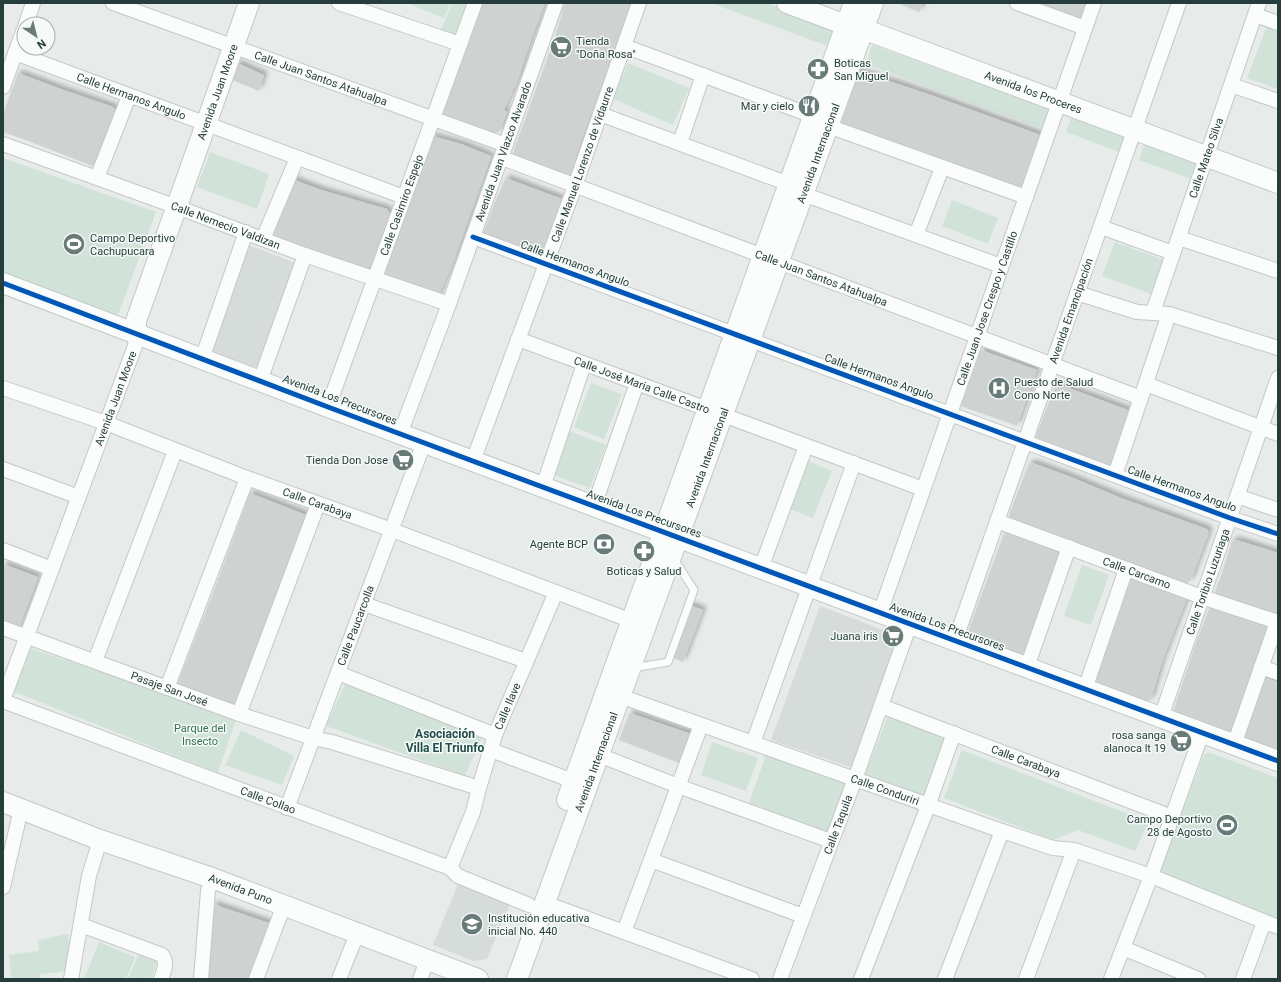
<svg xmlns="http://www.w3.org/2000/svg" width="1281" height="982" font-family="Roboto,sans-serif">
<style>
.built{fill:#d5dcda}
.green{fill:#d1e3d9}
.building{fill:#ced2d1;filter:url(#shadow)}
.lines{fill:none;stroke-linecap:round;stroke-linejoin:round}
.lane-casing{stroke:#c4c8c7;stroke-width:9}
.street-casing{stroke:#c4c8c7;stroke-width:16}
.secondary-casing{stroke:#c3c9c7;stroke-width:22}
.lane{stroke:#fbfcfc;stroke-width:7}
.street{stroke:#fbfcfc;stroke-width:14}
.secondary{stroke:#fbfcfc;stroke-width:20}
.cycleway-casing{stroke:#f5faf8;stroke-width:8}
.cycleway{stroke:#0057b8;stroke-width:5}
.labels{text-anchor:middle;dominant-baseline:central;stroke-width:3;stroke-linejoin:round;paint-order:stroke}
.poi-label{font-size:11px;fill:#253e3b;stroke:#f5faf8;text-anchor:end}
.street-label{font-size:11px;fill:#253e3b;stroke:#f5faf8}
.park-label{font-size:11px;fill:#317354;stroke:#f5faf8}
.neighbourhood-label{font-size:12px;font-weight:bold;fill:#224f4b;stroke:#f5faf8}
</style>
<defs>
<filter id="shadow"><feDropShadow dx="3.5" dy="-3.5" stdDeviation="2" flood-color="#0004"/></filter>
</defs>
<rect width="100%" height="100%" fill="#e7ebea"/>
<path class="built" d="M246,244L295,263L258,366L255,367L212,352L209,348Z
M820,606L901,637L853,768L771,740Z
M459,882L510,903L487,959L474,961L433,945Z"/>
<path class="green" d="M407,3H450L444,18Z
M452,3H471L458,39L440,32Z
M711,3H767L840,30L833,48Z
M1267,25L1278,29V89L1247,78Z
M872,45L1052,110L1045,129L866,64Z
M628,63L689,88L673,125L613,99Z
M1072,115L1125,135L1119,152L1066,132Z
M1145,143L1199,162L1192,179L1139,160Z
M210,152L269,174L257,209L197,187Z
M3,158L156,212L117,318L3,275Z
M952,200L998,218L988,244L942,226Z
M1115,242L1164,260L1151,294L1102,276Z
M591,383L622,394L604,439L574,427Z
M569,431L606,445L590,488L553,475Z
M806,460L832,471L813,518L787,508Z
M1082,565L1109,575L1091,625L1064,616Z
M29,648L237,716L218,773L12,691Z
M345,684L483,735L465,776L326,726Z
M889,714L949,737L925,798L865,774Z
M241,730L294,756L282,785L225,765Z
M712,742L758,758L746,791L701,775Z
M962,750L1149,822L1135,851L1078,830L1053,840L944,798Z
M1211,753L1278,778V921L1159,873L1204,754Z
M766,755L847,784L829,833L749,803Z
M68,934L70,956L68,971L40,974V979H11L9,955L39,951L38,940Z
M99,942L135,957L126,979H84Z
M140,951L156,957L157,963L151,979H128Z"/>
<path class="building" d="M480,3H545L532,37L518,79L504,110L507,112L500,131L495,133L468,123L454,120L444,116L441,111Z
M565,3H632L581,141L568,183L510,161L555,37Z
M897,3H923L919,12Z
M1037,3H1090L1084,22L1037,5Z
M237,63L264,75L259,91L230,79Z
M856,70L928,94L1043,136L1025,190L837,124Z
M18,73L61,89L113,107L116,112L97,163L92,166L26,140L3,132V115Z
M432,136L461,144L491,156L455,257L437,300L380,275Z
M506,178L562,199L542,254L483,234L493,207Z
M292,179L321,190L387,209L391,216L373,268L367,271L275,236L273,232Z
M981,350L1037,370L1017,426L961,406Z
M1058,384L1128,410L1130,414L1111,464L1107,467L1035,439L1055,386Z
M1033,463L1071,477L1121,498L1207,529L1209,532L1191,580L1187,583L1151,571L1010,519L1009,515L1029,464Z
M250,493L306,515L271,608L235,709L176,688L215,588Z
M1009,533L1057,552L1058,556L1028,643L1023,653L1019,657L969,638L968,632L1004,534Z
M1237,540L1278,553V619L1214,595L1223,570L1232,541Z
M3,564L38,577L18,630L3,625Z
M1131,578L1183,595L1186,600L1162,662L1151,699L1144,703L1092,685L1127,580Z
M687,604L703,610L683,662L668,656Z
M1210,607L1265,622L1268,627L1232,731L1227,735L1173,712L1197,640Z
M1263,677L1278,682V752L1239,738Z
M630,713L691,734L679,763L619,740Z
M213,904L269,923L248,979H207Z"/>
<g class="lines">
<g class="lane-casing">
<path id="lane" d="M633,668L668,662L694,590L674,559"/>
</g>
<g class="street-casing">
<g id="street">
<path id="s1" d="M113,3L506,145"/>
<path d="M339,3L460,44"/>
<path d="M1017,3L1085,28"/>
<path d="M1255,15L1278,23"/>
<path d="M26,24L33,3"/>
<path d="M624,46L813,116"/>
<path id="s2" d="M15,53L404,197"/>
<path d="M1231,85L1278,101"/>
<path d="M3,87L24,29"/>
<path d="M600,114L789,184"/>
<path d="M828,126L1026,197"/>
<path d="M680,143L703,75"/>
<path id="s3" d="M3,144L177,207L305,255L449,304"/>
<path id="s4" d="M502,158L1141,398"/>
<path d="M97,178L129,96"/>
<path d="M803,194L1001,266"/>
<path d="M1101,227L1173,253"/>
<path d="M916,235L942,168"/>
<path d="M473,237L1230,518L1278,534"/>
<path d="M1179,238L1278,271"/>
<path d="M263,239L297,158"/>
<path d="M1077,293L1137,312L1169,314L1278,348"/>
<path id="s5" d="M1153,312L1259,3"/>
<path id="s6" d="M518,339L923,489"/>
<path d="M202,359L246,232"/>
<path d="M260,381L305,255"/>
<path d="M1146,384L1278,434"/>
<path id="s7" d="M3,388L106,423L247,478L392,530L632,621"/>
<path id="s8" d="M328,407L475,3"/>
<path id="s9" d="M400,434L449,304L556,3"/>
<path id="s10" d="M473,461L575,186L639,3"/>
<path d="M3,469L79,497"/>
<path d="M1115,475L1169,314"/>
<path d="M543,487L584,364"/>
<path d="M1237,496L1278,510"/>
<path d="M594,506L637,383"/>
<path id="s11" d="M997,521L1202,597L1278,622"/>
<path d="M3,550L52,569"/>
<path d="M761,568L806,446"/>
<path d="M364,604L526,661"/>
<path id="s12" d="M880,613L1094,3"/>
<path id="s13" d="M3,628L239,714L313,738L332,742L479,788"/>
<path id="s14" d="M955,641L1179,3"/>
<path d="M95,661L175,451"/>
<path d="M1027,667L1069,547"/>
<path d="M1261,667L1278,673"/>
<path d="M338,673L495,735"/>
<path d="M167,688L247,478"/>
<path d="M1085,689L1126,569"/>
<path id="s15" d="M620,696L1002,831L1053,848L1074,850L1151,876L1278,927"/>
<path id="s16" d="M3,700L135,346L136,334"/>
<path id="s17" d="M3,701L450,868L458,876L529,905"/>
<path id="s18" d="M881,706L1172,817"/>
<path d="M239,714L318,504"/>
<path id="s19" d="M1161,717L1278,378"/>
<path d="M753,743L854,463"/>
<path d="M1234,745L1277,622"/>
<path d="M491,750L581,784"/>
<path d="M599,755L678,786L831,841"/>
<path id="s20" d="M287,808L424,443"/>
<path d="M651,860L803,916"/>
<path id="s21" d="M450,868L473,812L479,788L495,735L556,592"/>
<path d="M3,887L21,809"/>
<path d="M545,903L752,979"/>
<path d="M81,925L162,955C168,963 164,970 161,979"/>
<path d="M624,932L701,725"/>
<path d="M1123,948L1198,979"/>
<path d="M71,979L89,876L100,840"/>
<path d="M201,979L208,891L212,878"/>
<path d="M256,979L284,905"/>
<path d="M339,979L357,934"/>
<path d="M420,979L427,961"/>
<path id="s22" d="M780,979L855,779L910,624"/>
<path d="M861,979L928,806L954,733"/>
<path d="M945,979L1002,831"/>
<path d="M1026,979L1074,850"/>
<path d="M1111,979L1151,876L1202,733"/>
<path d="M1243,979L1264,922"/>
</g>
</g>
<g class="secondary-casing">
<g id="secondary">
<path id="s23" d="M787,3L846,25L863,29L1278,183"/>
<path d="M3,283L328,407L1278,761"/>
<path id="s24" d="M136,334V321L249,3"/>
<path d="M567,800L854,3"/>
<path id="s25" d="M3,802L100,840L212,878L478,979"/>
<path id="s26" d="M517,979L873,3"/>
</g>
</g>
<use href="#lane" class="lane"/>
<use href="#street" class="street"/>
<use href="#secondary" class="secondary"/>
<g class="cycleway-casing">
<path id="cycleway" d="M473,237L1230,518L1278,534
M3,283L328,407L1278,761"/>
</g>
<use href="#cycleway" class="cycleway"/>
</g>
<defs>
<g id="supermarket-disc" transform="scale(1.15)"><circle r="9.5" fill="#697b78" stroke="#f5faf8"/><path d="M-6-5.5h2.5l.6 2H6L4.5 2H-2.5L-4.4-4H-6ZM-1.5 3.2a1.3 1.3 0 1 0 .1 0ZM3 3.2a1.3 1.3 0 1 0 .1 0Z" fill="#fff"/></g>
<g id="pharmacy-disc" transform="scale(1.15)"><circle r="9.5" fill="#697b78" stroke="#f5faf8"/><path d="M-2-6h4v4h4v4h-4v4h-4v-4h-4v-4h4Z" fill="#fff"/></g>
<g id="restaurant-disc" transform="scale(1.15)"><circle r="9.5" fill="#697b78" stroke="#f5faf8"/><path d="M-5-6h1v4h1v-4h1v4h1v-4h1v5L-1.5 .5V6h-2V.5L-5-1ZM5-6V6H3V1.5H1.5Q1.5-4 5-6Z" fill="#fff"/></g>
<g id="stadium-disc" transform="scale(1.15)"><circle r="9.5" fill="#697b78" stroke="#f5faf8"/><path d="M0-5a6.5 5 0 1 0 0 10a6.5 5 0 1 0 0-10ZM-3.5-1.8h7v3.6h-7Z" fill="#fff"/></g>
<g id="hospital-disc" transform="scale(1.15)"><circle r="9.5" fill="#697b78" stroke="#f5faf8"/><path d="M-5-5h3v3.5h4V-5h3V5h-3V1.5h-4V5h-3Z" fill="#fff"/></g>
<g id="bank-disc" transform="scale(1.15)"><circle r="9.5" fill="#697b78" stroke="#f5faf8"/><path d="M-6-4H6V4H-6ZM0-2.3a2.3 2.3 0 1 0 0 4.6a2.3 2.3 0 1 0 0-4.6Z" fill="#fff"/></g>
<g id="school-disc" transform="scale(1.15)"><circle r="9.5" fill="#697b78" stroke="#f5faf8"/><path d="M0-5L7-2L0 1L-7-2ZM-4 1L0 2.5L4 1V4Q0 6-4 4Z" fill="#fff"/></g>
</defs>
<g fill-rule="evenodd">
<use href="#supermarket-disc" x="561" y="47"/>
<use href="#pharmacy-disc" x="818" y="69"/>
<use href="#restaurant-disc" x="809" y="106"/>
<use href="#stadium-disc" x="74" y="244"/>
<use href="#hospital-disc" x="999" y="388"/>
<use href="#supermarket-disc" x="403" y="460"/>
<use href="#bank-disc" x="604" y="544"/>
<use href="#pharmacy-disc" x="644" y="551"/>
<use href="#supermarket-disc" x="893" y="636"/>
<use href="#supermarket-disc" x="1181" y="741"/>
<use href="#stadium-disc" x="1227" y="825"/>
<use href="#school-disc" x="472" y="924"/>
</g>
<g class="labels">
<g class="poi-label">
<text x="576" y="41" text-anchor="start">Tienda<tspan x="576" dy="13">"Doña Rosa"</tspan></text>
<text x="834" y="63" text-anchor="start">Boticas<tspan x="834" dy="13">San Miguel</tspan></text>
<text x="794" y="106">Mar y cielo</text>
<text x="90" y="238" text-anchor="start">Campo Deportivo<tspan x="90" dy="13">Cachupucara</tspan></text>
<text x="1014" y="382" text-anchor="start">Puesto de Salud<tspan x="1014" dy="13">Cono Norte</tspan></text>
<text x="388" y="460">Tienda Don Jose</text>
<text x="588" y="544">Agente BCP</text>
<text x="644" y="571" text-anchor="middle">Boticas y Salud</text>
<text x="878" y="636">Juana iris</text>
<text x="1166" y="735">rosa sanga<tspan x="1166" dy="13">alanoca lt 19</tspan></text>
<text x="1212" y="819">Campo Deportivo<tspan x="1212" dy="13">28 de Agosto</tspan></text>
<text x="488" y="918" text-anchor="start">Institución educativa<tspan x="488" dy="13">inicial No. 440</tspan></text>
</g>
<g class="street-label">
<text stroke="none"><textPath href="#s1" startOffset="221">Calle Juan Santos Atahualpa</textPath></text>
<text stroke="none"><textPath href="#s24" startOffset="256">Avenida Juan Moore</textPath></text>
<text stroke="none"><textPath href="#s23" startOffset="262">Avenida los Proceres</textPath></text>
<text stroke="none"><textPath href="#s2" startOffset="124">Calle Hermanos Angulo</textPath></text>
<text stroke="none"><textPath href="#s9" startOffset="301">Avenida Juan Vlazco Alvarado</textPath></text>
<text stroke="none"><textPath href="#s26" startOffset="879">Avenida Internacional</textPath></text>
<text stroke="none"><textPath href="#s5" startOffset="163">Calle Mateo Silva</textPath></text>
<text stroke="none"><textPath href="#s10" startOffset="316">Calle Manuel Lorenzo de Vidaurre</textPath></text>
<text stroke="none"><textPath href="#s8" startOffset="215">Calle Casimiro Espejo</textPath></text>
<text stroke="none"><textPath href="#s3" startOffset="237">Calle Nemecio Valdizan</textPath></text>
<text transform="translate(575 264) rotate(20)">Calle Hermanos Angulo</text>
<text stroke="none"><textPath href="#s4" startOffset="341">Calle Juan Santos Atahualpa</textPath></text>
<text stroke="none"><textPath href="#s12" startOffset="323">Calle Juan Jose Crespo y Castillo</textPath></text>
<text stroke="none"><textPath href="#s14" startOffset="350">Avenida Emancipación</textPath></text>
<text transform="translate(879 377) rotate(20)">Calle Hermanos Angulo</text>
<text stroke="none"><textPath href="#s6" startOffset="132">Calle José Maria Calle Castro</textPath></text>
<text stroke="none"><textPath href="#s16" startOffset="322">Avenida Juan Moore</textPath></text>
<text transform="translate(340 400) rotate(21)">Avenida Los Precursores</text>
<text stroke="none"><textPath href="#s26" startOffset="555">Avenida Internacional</textPath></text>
<text transform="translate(1182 489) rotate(20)">Calle Hermanos Angulo</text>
<text stroke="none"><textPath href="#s7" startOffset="335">Calle Carabaya</textPath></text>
<text transform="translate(644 514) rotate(20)">Avenida Los Precursores</text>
<text stroke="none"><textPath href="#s11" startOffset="149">Calle Carcamo</textPath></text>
<text stroke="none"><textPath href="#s19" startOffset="143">Calle Toribio Luzuriaga</textPath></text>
<text stroke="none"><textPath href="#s20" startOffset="195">Calle Paucarcolla</textPath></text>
<text transform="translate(947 627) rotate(20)">Avenida Los Precursores</text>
<text stroke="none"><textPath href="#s13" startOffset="177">Pasaje San José</textPath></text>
<text stroke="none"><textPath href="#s21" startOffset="172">Calle Ilave</textPath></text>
<text stroke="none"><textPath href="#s18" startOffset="155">Calle Carabaya</textPath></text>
<text stroke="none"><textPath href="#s26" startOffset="231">Avenida Internacional</textPath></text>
<text stroke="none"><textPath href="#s15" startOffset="281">Calle Conduriri</textPath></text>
<text stroke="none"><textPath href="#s17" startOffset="283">Calle Collao</textPath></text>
<text stroke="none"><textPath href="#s22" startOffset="165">Calle Taquila</textPath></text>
<text stroke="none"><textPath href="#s25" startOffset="253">Avenida Puno</textPath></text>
</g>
<g class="park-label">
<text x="200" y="728">Parque del<tspan x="200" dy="13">Insecto</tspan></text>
</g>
<g class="neighbourhood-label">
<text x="445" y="734">Asociación<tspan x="445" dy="14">Villa El Triunfo</tspan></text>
</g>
</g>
<rect width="1281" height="982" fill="none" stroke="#253e3b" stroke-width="8"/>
<g transform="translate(36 36) rotate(145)"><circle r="19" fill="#f5faf8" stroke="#a2afac"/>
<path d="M0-3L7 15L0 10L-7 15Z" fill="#697b78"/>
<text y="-6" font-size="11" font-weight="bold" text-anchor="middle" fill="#253e3b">N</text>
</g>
</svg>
